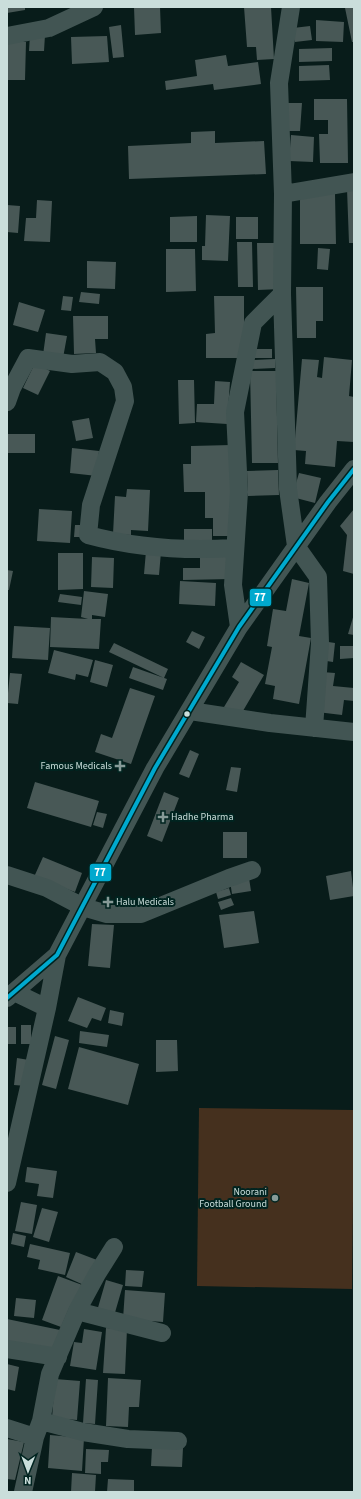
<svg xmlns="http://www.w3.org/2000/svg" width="361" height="1499" font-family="'Source Sans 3',sans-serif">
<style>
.green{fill:#45301e}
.building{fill:#485856}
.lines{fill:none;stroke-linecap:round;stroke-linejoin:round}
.minor{stroke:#425553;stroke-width:18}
.bus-1-casing{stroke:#002420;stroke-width:7}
.bus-1{stroke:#00a9ce;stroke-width:4}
.bus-dot{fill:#cadedb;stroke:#002420;stroke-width:1.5}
.poi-dot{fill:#869a97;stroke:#002420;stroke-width:1.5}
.labels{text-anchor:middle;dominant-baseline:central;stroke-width:4;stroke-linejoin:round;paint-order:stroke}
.poi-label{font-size:10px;fill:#cadedb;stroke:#002420;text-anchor:end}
.line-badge{stroke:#002420;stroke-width:1.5}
.badge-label{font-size:11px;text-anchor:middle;font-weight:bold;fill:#fff}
</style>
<rect width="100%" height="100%" fill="#081c1a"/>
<path class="green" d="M199,1108L354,1110L352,1289L197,1286Z"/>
<path class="building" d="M7,7H25V10L7,13Z
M134,7H160L161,33L135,35Z
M244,7H271L274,59L257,60L256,47H247Z
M354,7V42H352L345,8Z
M316,20L344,22L343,42L316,41Z
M121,25L124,57L113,58L109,27Z
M310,26L312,40L295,42L293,28Z
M30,34L45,35L44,51H29Z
M107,36L109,62L72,64L71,37Z
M7,41L26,42L25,80H7Z
M332,48V61L299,62V49Z
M226,55L228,66L258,62L261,84L214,90L213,84L166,90L165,81L197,76L195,60Z
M329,65L330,80L299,81V66Z
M314,99H347L348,163H320L319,134H328V120H314Z
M288,103H302L300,131H286Z
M215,131V143L264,141L266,174L129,179L128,146L191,143V132Z
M291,135L314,137L313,162L289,161Z
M354,188V243H349L347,189Z
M300,194H335L336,244H300Z
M37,200L52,201L50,242L24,241L26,218H36Z
M7,205L20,206L18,233L7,232Z
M206,215L230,216L228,261L202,260V246H205Z
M197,216V242H170V217Z
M236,217H258V239H236Z
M237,242H252L253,287H238Z
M257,243H281V289L258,290Z
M318,248L330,249L328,270L317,269Z
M166,249H195L196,291L166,292Z
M87,261L116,262L115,289L87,288Z
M296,287H323V321H316V338H297Z
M81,292L100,294L99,304L79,302Z
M63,296L73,297L71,311L61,310Z
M214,296H244V358H206V334L215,333Z
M19,302L45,310L38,332L13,325Z
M73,316H108V339H95L96,353L74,354Z
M46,333L67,336L63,358L43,355Z
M249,349H272V358H250Z
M324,357L352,360L349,396L354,397V442L337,441L335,467L305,464L306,451L294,450L302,359L319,360L317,377L322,378Z
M275,359V368L252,369V360Z
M35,363L50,371L38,395L23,388Z
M250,371H276L278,463H252Z
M178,380H194L195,423L179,424Z
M215,381L230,382L227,424L196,422L197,404H214Z
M89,418L93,438L76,441L72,421Z
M7,434H35V453H7Z
M231,445L233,536H213V518H205V492H184L183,464H191V446Z
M72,448L99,451L97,476L70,473Z
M278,470L279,495L248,496L247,471Z
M299,473L321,478L315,503L292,497Z
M127,489L150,490L148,531L131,530V535L113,534L115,496L126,497Z
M39,509L72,511L70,543L37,541Z
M354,509V574L343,571L347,535L340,526Z
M75,525H86L85,537H74Z
M184,529H212V548H184Z
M146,551L161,552L159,575L144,574Z
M230,552L231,579L183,580V568H200V553Z
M58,553H83V589L58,590Z
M92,557L114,558L113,588L91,587Z
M7,570L13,571L9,590H7Z
M292,579L309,583L299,636L311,638L299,704L273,699L275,686L265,684L272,647L267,646L273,609L286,611Z
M180,581L216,583L215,606L179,604Z
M84,591L108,594L105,617L92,615V619H101L99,649L50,647L51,617L88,619L81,617Z
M60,594L82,597L81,605L58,602Z
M354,614V635L348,634Z
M14,626L50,628L48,660L12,658Z
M192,631L205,637L199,649L186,642Z
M322,641L335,643L333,662L320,660Z
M114,643L168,669L164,678L109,652Z
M340,646H354V658L340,659Z
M54,650L93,660L88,677L76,674L75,680L48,673Z
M95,660L113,665L107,687L90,682Z
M241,662L264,675L240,716L224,707L239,682L232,677Z
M133,667L167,679L163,690L129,678Z
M322,672L335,673L333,686L354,688V701L344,700L342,715L317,712Z
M10,673L22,674L18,704L7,703Z
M130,688L155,696L131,764L95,752L101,734L112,738Z
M190,750L199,754L189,778L179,774Z
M231,767L241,768L237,792L226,790Z
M35,782L99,801L91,827L27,808Z
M164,792L179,798L162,842L147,836Z
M97,812L107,814L103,828L93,825Z
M223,832H247V858H223Z
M43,857L82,873L75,892L34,877Z
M351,871L354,896L330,900L326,876Z
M249,878L251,891L232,894L230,881Z
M229,888L231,895L218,899L216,892Z
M231,898L234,905L221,910L218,902Z
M254,911L259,943L224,948L219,915Z
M92,924L114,925L110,968L88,966Z
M78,997L106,1008L101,1021L92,1018L87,1028L68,1021Z
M110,1010L124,1013L122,1026L108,1023Z
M21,1025H31V1044H21Z
M7,1027H16V1044H7Z
M80,1031L109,1035L107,1047L79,1043Z
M55,1036L69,1040L56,1089L42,1085Z
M156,1040H177L178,1071L156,1072Z
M79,1047L139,1064L128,1105L68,1089Z
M17,1058L29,1060L26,1086L14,1085Z
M27,1167L57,1171L53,1198L37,1196L39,1184L25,1182Z
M21,1202L37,1205L32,1234L15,1231Z
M42,1208L58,1212L49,1242L33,1237Z
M13,1233L26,1236L24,1247L11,1244Z
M30,1244L70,1253L65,1275L38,1269L40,1260L27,1257Z
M76,1252L97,1260L86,1286L66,1277Z
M126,1270L144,1271L142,1287L125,1286Z
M58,1276L85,1286L76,1308L70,1306L61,1327L42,1320Z
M106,1280L123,1285L114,1316L97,1311Z
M125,1290L165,1293L163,1322L123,1319Z
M16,1298L36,1300L34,1318L14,1316Z
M7,1319L60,1330L55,1353L7,1344Z
M106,1328L127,1329L125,1374L103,1373Z
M84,1329L102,1332L96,1370L70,1366L74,1342L82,1343Z
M7,1364L19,1367L15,1391L7,1389Z
M108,1378L141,1380L139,1407H129L128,1427L106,1426Z
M55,1379L80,1381L77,1420L52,1418Z
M86,1379L98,1380L95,1424L83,1423Z
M50,1435L84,1438L82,1471L48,1468Z
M7,1439L24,1442L15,1480L7,1479Z
M152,1447L183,1448L182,1467L151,1466Z
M86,1449L109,1450L108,1462H101V1474L85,1473Z
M72,1473L96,1475L95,1492H71Z
M108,1479L134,1480V1492H107Z"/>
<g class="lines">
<path class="minor" d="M291,7L279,83L283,194L282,294L288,489L296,546L318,577L320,643L314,728
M7,36L49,28L94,7
M283,194L354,182
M7,402L12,388L28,358L72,364L100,362L115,372L123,387L125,401L91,505L88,535C136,548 185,551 234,548
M239,627L233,585L239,492L235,412L253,323L282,294
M190,711L270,723L354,732
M7,875L47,888L83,907L107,914H141L229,878L252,870
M14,992L47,1008
M7,998L57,955L155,768L239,627L328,502L354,469
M7,1183L47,1008L57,955
M77,1311L162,1333
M7,1349L58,1357
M41,1421L83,1432L128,1439L178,1441
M7,1428L35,1437L41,1421L50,1374L77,1311L97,1274L114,1247
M23,1492L35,1437"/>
<g class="bus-1-casing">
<path id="bus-1" d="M7,998L57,955L155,768L239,627L328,502L354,469"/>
</g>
<use href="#bus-1" class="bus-1"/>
</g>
<circle class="bus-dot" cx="187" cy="714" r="3.5"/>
<g class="poi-dot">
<path d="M118 760h4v4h4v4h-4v4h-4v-4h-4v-4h4z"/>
<path d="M161 811h4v4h4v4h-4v4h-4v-4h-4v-4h4z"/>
<path d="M106 896h4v4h4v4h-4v4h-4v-4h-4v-4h4z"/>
<circle cx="275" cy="1198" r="4"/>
</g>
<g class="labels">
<g class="poi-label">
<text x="112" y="766">Famous Medicals</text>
<text x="171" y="817" text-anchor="start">Hadhe Pharma</text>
<text x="116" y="902" text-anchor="start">Halu Medicals</text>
<text x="267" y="1192">Noorani<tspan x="267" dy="12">Football Ground</tspan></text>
</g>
</g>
<g class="line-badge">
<rect x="249" y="588" width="23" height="19" rx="4" fill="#00a9ce"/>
<rect x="89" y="863" width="23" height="19" rx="4" fill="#00a9ce"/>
</g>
<g class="badge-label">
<text x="260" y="601">77</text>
<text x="100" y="876">77</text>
</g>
<rect width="361" height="1499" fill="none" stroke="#cadedb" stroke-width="16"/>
<g transform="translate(28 1471) rotate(181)" stroke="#002420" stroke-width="3" paint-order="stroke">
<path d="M0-3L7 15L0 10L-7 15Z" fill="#cadedb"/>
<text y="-6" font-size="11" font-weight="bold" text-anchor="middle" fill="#cadedb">N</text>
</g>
</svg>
